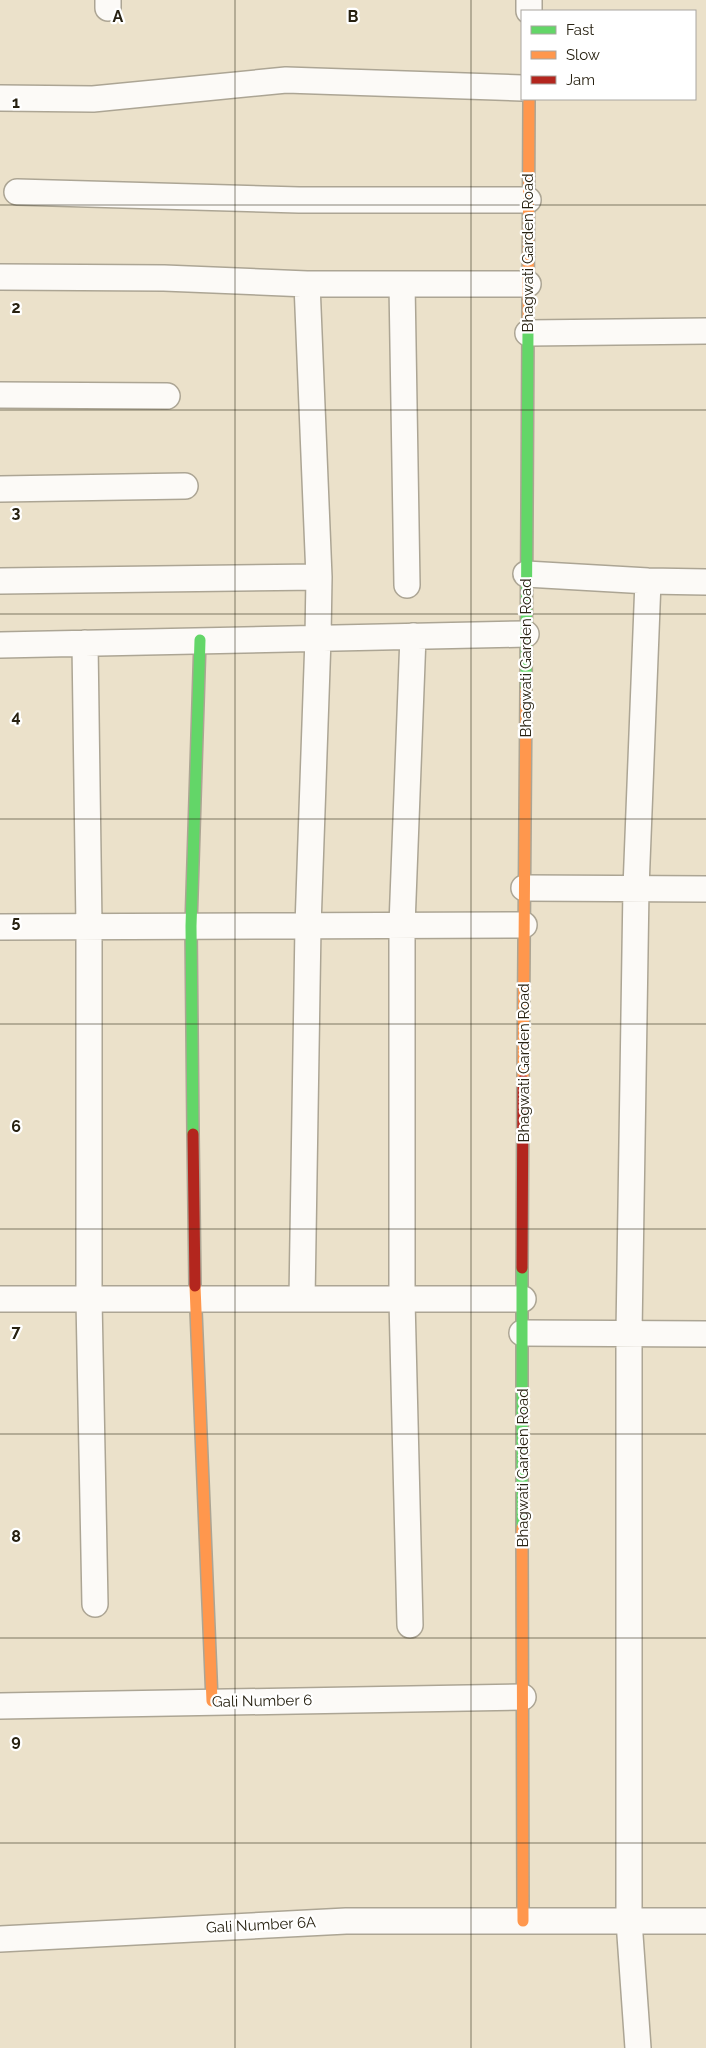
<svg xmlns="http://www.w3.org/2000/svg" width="706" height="2048" font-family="Raleway,sans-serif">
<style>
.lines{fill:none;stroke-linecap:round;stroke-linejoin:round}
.street-casing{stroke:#aca594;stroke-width:28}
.fast-casing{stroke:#aca594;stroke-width:14}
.slow-casing{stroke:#aca594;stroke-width:14}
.jam-casing{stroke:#aca594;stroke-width:14}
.street{stroke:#fcfaf7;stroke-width:25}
.fast{stroke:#63d668;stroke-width:11}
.slow{stroke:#ff974d;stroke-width:11}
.jam{stroke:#b3261e;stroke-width:11}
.grid{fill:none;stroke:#272111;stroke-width:1;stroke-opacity:0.55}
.labels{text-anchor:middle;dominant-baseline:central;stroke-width:4.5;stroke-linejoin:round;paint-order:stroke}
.street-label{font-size:15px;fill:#272111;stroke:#fff}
.grid-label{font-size:16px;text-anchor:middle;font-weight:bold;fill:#272111;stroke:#fff;stroke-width:4.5;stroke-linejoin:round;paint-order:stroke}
</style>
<rect width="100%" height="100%" fill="#ebe1ca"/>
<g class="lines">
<g class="street-casing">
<path id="street" d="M108,0V8
M529,11V0
M0,98L93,99L286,80L522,88
M17,192L299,200H528
M0,277L164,278L307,284H528
M402,284L407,585
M528,333L706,331
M0,395L167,396
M0,489L185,486
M526,574L648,581L706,582
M0,581L319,577
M85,643L89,926V1300L95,1604
M0,645L526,634
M524,888L706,889
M0,927L524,925
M0,1299H523
M302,1299L308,926L318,638L319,577L307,284
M522,1333L706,1334
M410,1625L402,1300V925L413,636
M0,1706L523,1697
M0,1939L346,1921H706
M638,2048L629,1921V1333L636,888L648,581"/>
</g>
<g class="fast-casing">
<path id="fast" d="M526,689L528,327
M193,1134L191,926L200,640
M522,1528V1268"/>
</g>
<g class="slow-casing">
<path id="slow" d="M528,327L529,99
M523,1080L526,689
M195,1286L212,1701
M522,1528L523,1921"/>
</g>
<g class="jam-casing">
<path id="jam" d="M193,1134L195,1286
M522,1268L523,1080"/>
</g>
<use href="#street" class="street"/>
<use href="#fast" class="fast"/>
<use href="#slow" class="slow"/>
<use href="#jam" class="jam"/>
</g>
<path class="grid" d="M235,0V2048M471,0V2048M0,205H706M0,410H706M0,614H706M0,819H706M0,1024H706M0,1229H706M0,1434H706M0,1638H706M0,1843H706"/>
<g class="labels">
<g class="street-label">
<text transform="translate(528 253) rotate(-90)">Bhagwati Garden Road</text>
<text transform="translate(526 658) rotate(-90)">Bhagwati Garden Road</text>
<text transform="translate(524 1063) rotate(-90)">Bhagwati Garden Road</text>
<text transform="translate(523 1468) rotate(-90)">Bhagwati Garden Road</text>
<text transform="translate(262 1701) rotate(-1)">Gali Number 6</text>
<text transform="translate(261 1925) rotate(-3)">Gali Number 6A</text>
</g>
</g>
<g class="grid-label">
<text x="118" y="22">A</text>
<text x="353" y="22">B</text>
<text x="16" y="108">1</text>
<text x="16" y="313">2</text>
<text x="16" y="518">3</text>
<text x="16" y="722">4</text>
<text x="16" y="927">5</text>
<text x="16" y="1132">6</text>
<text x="16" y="1337">7</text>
<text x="16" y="1542">8</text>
<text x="16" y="1746">9</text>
</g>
<rect x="521" y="10" width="175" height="90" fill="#ffffff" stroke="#a9a6a0"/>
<rect x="531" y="26" width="25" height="8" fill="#63d668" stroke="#a9a6a0"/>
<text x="566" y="35" font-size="15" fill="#272111">Fast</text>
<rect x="531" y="51" width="25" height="8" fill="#ff974d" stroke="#a9a6a0"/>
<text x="566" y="60" font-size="15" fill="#272111">Slow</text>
<rect x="531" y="76" width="25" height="8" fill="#b3261e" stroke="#a9a6a0"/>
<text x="566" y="85" font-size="15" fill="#272111">Jam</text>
</svg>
